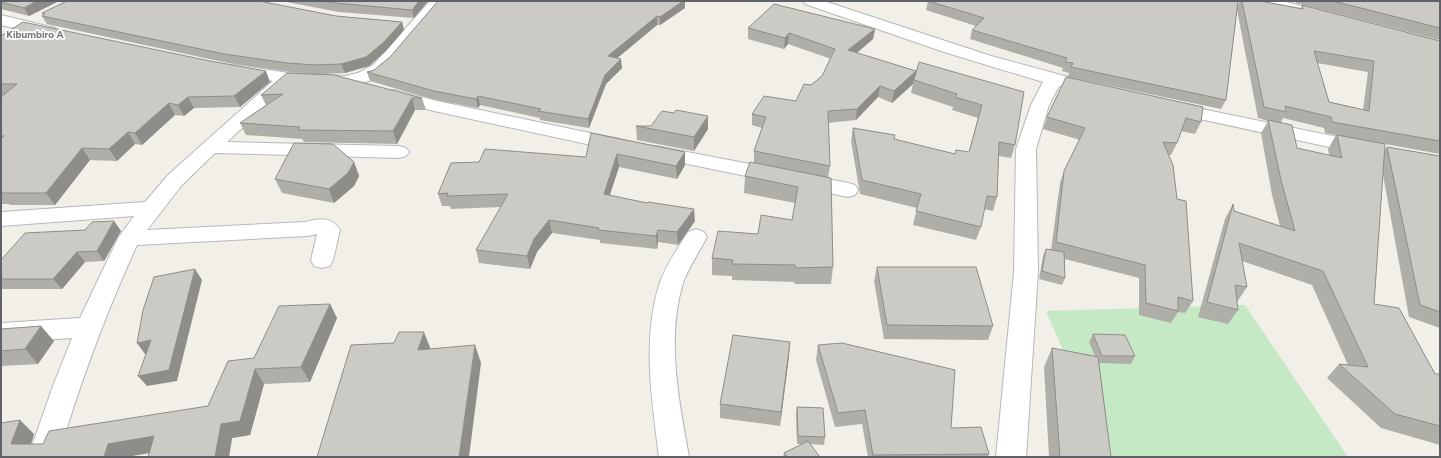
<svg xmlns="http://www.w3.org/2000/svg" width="1441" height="458" font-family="Figtree,sans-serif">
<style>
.green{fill:#c5e8c5}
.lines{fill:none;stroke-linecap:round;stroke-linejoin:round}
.minor-casing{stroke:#b5b8bc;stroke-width:2}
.minor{fill:#fff;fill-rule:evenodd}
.wall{fill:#afaea9;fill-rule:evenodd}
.shaded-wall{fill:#8f8d8a}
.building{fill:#cccac5;stroke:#8f8d8a;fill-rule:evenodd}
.labels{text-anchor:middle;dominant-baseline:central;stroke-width:3.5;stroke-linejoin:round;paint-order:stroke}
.far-quarter-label{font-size:10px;font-weight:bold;fill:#70757a;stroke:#fff}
</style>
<rect width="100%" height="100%" fill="#f1efe8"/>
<path class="green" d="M1245,305L1348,457H1109L1046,311Z"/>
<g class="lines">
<g class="minor-casing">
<path id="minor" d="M430,1H445L385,73L369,81L345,86L291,83L227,142L399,146L406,148L409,152L406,156L399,158L215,153L182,185L147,230L306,222C320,218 332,217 340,230L333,260L330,266L322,268L314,266L311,260L317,234L308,236L137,245C105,315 80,383 58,457H28L53,386L72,338L1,343V323L80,318L118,238L134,216L1,226V212L145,202L168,175L273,81L231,74L228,70L231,66L237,65L288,73L345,76L358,73L373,65Z
M803,1H824L991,56L1098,85L1101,89L1098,93L1092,94L1059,86L1049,105L1036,149L1038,272L1026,457H996L1014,272L1016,149L1031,105L1043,82L944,52L805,4Z
M1259,1H1283L1312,9L1315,12L1312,15L1307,17L1261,4Z
M1,15L55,28L57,31L55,34L49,36L1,25Z
M395,90L437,101L619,139L626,141L629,145L626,149L619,151L434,111L389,99L386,95L389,91Z
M1173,103L1362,142L1369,144L1372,148L1369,152L1362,154L1167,112L1164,108L1167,104Z
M656,146L848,183L855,185L858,190L855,195L848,197L649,156L646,152L649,148Z
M696,229L704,232L707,237C699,252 689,267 683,283C666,339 679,401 689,457H659C652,400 642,341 659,285C665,266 678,248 688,232Z"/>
</g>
<use href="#minor" class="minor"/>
</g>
<path class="wall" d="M1,1H59L29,16L1,9Z
M281,1H428L414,18L339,12Z
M928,1L1238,5L1240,1H1260L1301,8L1302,5L1440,41V154L1385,144L1384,151L1387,147L1440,156V328L1409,317L1383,175L1374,304L1435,374H1440V445L1381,428L1327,378L1339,364L1348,365L1312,285L1242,261L1247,287L1237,302L1238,310L1228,324L1198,317L1225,219L1233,204L1234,211L1280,226L1272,195L1261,133L1268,121L1258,118L1237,10L1226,100L1221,109L1068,77L1069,73L1062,71L1063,68L970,39L972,30L976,26L926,10ZM1317,63L1368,72L1363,110L1329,102ZM1283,118L1324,128L1325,133L1336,135L1328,149L1329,155L1297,148L1281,122Z
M1296,1H1440V40L1296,3Z
M685,8L660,25H657L617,58L622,68L606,84L589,128L540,120V118L480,105L478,108L436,100L370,81L367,72L374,70L390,57Z
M42,13L336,16L402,22L404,30L386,51L369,66L345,73L321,74L422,98L426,110H415L397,144L304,142L302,139L246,135L240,123L266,105L261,95L314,74L291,72L228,63L47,24L42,16L43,15Z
M748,28L875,29L873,39L857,53L916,71L1024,92L1015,145L1011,158L999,156L997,197L993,211L984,209L981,227L976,240L913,225L917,208L860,194L851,141L853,128L895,135L894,139L955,154L969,152L978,118L952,110L953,107L911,93L913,84L892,103L878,97L856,120L828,123L830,166L828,178L754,163V151L762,128L752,125V114L796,101L811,85L822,76L831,59L788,44L784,49L748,39Z
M1,36L270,82L240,107L194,108L184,116L175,115L142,145L135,144L117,161L90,160L55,205H10L9,204H1V97L4,95H1Z
M1066,77L1201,122L1195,134L1181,131L1177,143L1171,155H1169L1177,199L1193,301L1185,313L1178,312L1171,323L1139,315V278L1065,259V278L1062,285L1039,279L1043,256L1046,249L1051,250L1060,183L1064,171L1080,140L1043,129L1047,117Z
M636,126L708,129L694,151L637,140Z
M591,133L685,152V165L677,179L619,167L609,195L695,221L678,245L658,242L657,249L600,243V240L552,233L537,252L530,269L479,263L476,250L501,207L451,209L450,206H442L438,194L479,162L586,157Z
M354,162L359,176L354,186L334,203L282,193L275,179Z
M745,176L831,178L833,267L831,284H795L794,282L732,280V276L712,275V258L758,234L792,220L795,203L744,193Z
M114,221L121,231L104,261L85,262L62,289H1V260L85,230Z
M877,267L993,326L988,340L884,339L874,281Z
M330,304L337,318L310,382L264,384L250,435L232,438L229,457H148L149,453L1,457L34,434L31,444H43L208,406L254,358Z
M1,329L54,341L38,364L1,366Z
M1093,334L1135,356L1131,364L1099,363L1111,457H1049L1044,367L1052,348L1095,356L1089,342Z
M818,345L951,428L989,454L988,457H868L862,424L835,427L816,360Z
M789,356L780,426L720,418V404Z
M797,407L825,437L824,445L810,444L820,457H783L784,453L802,444H797L796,415Z"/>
<path class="shaded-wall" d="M37,1H59L29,16L24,8Z
M419,1H428L414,18L412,10Z
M683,1H685V8L660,25V17Z
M657,16V25L609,65L608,56Z
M402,22L404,30L386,51L369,66L345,73L341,64Z
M875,29L873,39L847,61L848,50Z
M789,33L788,44L784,49L785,38Z
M621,59L622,68L606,84L589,128L588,119L605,75Z
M266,71L270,82L240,107L234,96Z
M916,71L913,84L892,103L894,91Z
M880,86L878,97L856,120L857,109Z
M478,96L480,105L478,108L476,99Z
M188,97L194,108L184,116L178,105Z
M412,98L415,110L397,144L393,131Z
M169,103L175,115L142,145L135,133Z
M708,116V129L694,151V137Z
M128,132L135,144L117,161L109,149Z
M82,148L90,160L55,205L46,193Z
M685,152V165L677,179L676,166Z
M617,154L619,167L606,207L604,194Z
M354,162L359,176L354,186L334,203L329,189Z
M694,209L695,221L678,245L677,232Z
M549,220L552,233L537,252L530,269L527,256L534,239Z
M114,221L121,231L104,261L97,251Z
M658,230V242L657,249L656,236Z
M77,252L85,262L62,289L53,279Z
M195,269L202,280L177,381L147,386L138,376Z
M330,304L337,318L310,382L301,367Z
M41,326L54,341L38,364L25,349Z
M424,332L431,350H418Z
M151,340L159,350L145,354L137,343Z
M790,342L789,356L780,426L781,412Z
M475,345L481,363L469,457H459Z
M255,369L264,384L250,435L232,438L229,457H215L221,424Z
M20,420L34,434L27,457L11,444Z
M154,436L166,450L127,457H104L108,444Z"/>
<path class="building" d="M1,1H37L24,8L1,2Z
M67,1H259L336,16L402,22L384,42L366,57L341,64L316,65L287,63L224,54L42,16L45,14L42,13Z
M324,1H419L412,10L336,3Z
M438,1H683L660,17L657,16L608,56L621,59L605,75L588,119L538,111L541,109L478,96L476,99L434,91L367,72L374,70L390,57Z
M928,1H1238L1226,100L1071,67L1073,63L1065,62L1067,58L972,30L984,18Z
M1242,1H1260L1303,9L1302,5L1440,41V141L1332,122L1331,117L1285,106L1286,112L1264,107ZM1314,51L1374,61L1369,111L1329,102Z
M1333,1H1440V28Z
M774,4L875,29L848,50L916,71L894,91L880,86L857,109L828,111L830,166L754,151L766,117L752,114L764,96L796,101L804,84L811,85L822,76L835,49L789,33L785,38L748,28Z
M23,22L210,61L266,71L234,96L188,97L178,105L169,103L135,133L128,132L109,149L82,148L46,193H1L2,192H1V138L4,136H1V97L17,84H1V36Z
M919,62L1024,92L1015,145L999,142L997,197L987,196L981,227L916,211L921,194L862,180L853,128L895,135L894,139L955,154L956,150L969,152L982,105L955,97L957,94L914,80Z
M287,73L334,75L422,98H412L393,131L298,130L300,127L240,123L283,94L261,95Z
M1066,77L1203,107L1201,122L1186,118L1177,143L1163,142L1173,165L1177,199L1186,201L1193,301L1178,297V311L1146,303L1145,265L1056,242L1064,171L1085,128L1047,117Z
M676,110L708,116L694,137L636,126H651L662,111L674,113Z
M1268,120L1292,125L1297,148L1342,158L1337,135L1385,144L1374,304L1399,308L1435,374H1440V426L1395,414L1339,364L1368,367L1323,271L1239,243L1247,287L1235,285L1238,310L1207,302L1233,204L1234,211L1295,231L1281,180Z
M591,133L685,152L676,166L617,154L604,194L647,203L648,202L694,209L677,232L658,230L656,236L598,230L599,228L549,220L534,239L527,256L476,250L508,194L447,196L448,193L438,194L451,163L479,162L485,149L586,157Z
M294,143L333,144L354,162L348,173L329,189L275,179Z
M1387,147L1440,156V312L1420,305Z
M750,162L831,178L833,267L796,268L795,265L732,264L733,260L712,258L718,231L758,234L761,215L792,220L798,187L745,176Z
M114,221L97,251L77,252L53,279H1V260L25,233L85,230L92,222Z
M1046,249L1064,252L1065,278L1042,271Z
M877,267H976L993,326L887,325Z
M195,269L169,370L138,376L151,340L137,343L143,310L154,277Z
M330,304L301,367L255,369L240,421L221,424L215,457H148L154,436L108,444L104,457H1V423L20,420L11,444H43L49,431L208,406L228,361L254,358L279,306Z
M41,326L25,349L1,351V329Z
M399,332H424L418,350L475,345L459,457H317L351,345L394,343Z
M1093,334L1125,335L1135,356H1102Z
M733,335L790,342L781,412L720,404Z
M842,343L955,370L951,428L981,427L989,454L873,455L865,410L838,413L818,345Z
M1052,348L1098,357L1111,457H1060Z
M797,407L823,408L825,437L798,436Z
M808,441L820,457H787L784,453Z"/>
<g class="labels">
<g class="far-quarter-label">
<text x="35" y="34">Kibumbiro A</text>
</g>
</g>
<rect width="1441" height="458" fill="none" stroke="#5f6368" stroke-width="4"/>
</svg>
